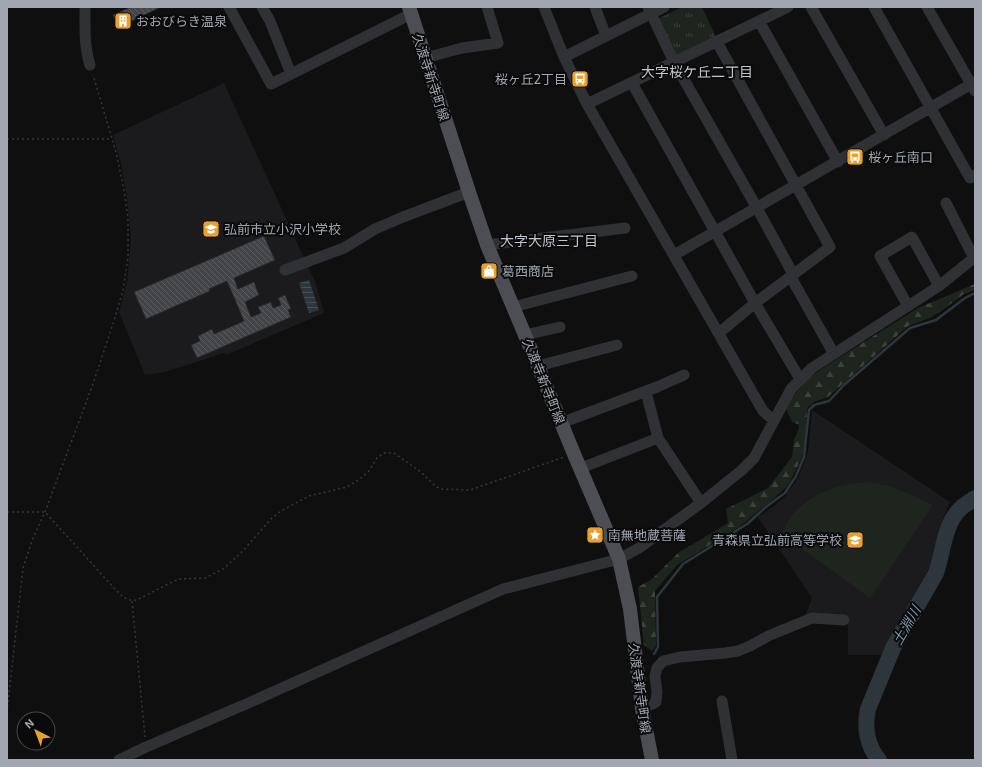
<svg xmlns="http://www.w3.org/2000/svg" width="982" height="767" font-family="'Exo 2','Noto Sans JP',sans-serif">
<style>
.built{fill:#1b1b1d}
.green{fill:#1e241e}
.forest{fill:url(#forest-firs)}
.park{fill:url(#park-tufts)}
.water{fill:url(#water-rules)}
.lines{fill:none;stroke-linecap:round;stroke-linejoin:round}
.stream{stroke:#2d363c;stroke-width:2.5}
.river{stroke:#2d363c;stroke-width:16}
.building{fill:url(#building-back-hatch);stroke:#29292c}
.path{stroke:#36383c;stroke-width:1.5;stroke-dasharray:2 3;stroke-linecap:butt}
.minor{stroke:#303135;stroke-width:11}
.major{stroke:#4c4e54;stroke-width:14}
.labels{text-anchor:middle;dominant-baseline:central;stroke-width:4;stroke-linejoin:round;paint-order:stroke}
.poi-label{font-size:13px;fill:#a1a6b0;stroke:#0a0a0b;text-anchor:start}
.street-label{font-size:13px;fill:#a1a6b0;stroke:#0a0a0b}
.neighbourhood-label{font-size:14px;fill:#c1c5cd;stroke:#0a0a0b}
.water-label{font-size:14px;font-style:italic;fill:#7995aa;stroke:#0a0a0b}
</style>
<defs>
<pattern id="forest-firs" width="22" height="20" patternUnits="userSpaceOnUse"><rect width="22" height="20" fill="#1e241e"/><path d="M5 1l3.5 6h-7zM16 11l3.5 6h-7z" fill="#3c413c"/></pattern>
<pattern id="park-tufts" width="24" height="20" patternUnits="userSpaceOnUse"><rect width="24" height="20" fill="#1e241e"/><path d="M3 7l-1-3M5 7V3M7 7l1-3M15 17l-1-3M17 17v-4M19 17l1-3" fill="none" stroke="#3c413c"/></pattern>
<pattern id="water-rules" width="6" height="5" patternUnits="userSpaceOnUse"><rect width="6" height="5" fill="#2d363c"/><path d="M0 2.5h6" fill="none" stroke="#485056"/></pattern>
<pattern id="building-back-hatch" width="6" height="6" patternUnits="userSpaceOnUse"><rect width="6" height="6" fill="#434448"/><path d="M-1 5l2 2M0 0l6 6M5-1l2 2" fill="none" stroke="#5b5c60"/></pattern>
</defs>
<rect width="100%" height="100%" fill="#0f0f10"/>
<path class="built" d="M224,83L316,284L324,313L226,355L224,353L165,372L145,375L119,312L127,282L131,239L127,198L121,164L113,135Z
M812,410L950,502L938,531L931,564L882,655H848V618L806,614L812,598L758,517L774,506L785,497L798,478L808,452Z"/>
<path class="green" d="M866,482L886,485L910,494L933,505L870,598L782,534C785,528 787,522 791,517C811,493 836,484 866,482Z"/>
<path class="forest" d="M975,284V290L964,294L940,312L930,318L908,326L827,398C819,400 812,401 807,409L806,440L802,457L789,484L779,494L739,527L677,565L655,591L656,646L652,651L644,645L638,587L652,579L678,553L728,523L726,509L768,488L792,457L794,440L800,425L792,422L785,406L809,378L826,366L918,308Z"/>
<path class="park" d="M682,7H702L716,37L676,57L657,19Z"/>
<path class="water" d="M309,280L319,310L309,313L299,283Z"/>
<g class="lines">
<path class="stream" d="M654,654L658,647L657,597L683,564L747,524L767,506L785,493L796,476L804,457L809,410L814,405L829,401L844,385L910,328L936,320L965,298L975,293"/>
<path class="river" d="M879,760C867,746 864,727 868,709L893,648L936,573C944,551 943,524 962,507C966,504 971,501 975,498"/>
</g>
<path class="building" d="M131,7H161L119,27L113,15Z
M264,236L275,260L234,278L238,289L254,282L259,295L245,302L251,317L261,313L258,307L271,302L273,308L281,305L278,298L285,295L291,309L288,310L291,317L197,358L191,345L200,341L198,336L212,329L214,334L244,321L227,281L209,289L210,291L146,319L134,292Z"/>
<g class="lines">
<path class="path" d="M7,139H112
M7,512H45L114,588C121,595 127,602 137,600L168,584L179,579L205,578L223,569L241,553L272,518L281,511L309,496L347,487L360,479L369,471L377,458L384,453H394L411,465L421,472L435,486L441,489L470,490L564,457
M132,601L145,737
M7,712L23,568L33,538L45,512L93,384L113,324L123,290L128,257V218L124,190L116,152L93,75
M889,760C873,749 868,726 873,708L896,652L935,585L942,569L950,537L956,524L964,514L975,506"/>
<path class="minor" d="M85,7C85,27 84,46 90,65
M229,7L271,84L411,14
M262,7L270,21L291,74
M544,7L564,57L587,104L763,411L773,420
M595,7L606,36
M648,7L674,62L757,208L793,274V281L834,354
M811,7L884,135
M874,7L970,178L975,175
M927,7L975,91
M759,21L838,162
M717,42L830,247L755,303L719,333
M564,57L664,7
M425,58L462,48L498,43L487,7
M632,83L755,303L800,379
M587,104L788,7
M946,203L974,258
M487,245L625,228
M674,255L975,82
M285,270L344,248L375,229L403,217L469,192
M908,306L880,256L912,237L939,286
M513,307L632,276
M525,335L560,327
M538,366L617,345
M646,392L658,438
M561,423L657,387L684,375
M581,468L658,438L701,503
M722,701L732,760
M642,709L656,702L657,692L655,676L657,668L663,661L680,657L725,653L738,651L750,646L768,636L812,618L844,620
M119,760L146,747L253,701L503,589L619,559L639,548L701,503L742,470L754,458L791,389L812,368L939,286L975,257"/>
<path class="major" d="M409,7L469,192L487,245L538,366L574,454L619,559L630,609L642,709L652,760"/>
</g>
<defs>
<g id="building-square" transform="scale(0.9)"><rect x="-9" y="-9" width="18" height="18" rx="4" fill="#e6a131" stroke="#0a0a0b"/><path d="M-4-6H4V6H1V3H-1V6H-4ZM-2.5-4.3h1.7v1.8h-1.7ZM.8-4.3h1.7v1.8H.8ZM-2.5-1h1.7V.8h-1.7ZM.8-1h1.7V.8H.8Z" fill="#fff"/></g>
<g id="bus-square" transform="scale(0.9)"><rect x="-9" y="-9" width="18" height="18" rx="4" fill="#e6a131" stroke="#0a0a0b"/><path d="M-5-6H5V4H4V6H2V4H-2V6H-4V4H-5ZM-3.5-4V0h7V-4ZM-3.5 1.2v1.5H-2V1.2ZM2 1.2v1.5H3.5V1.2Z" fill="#fff"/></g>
<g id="school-square" transform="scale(0.9)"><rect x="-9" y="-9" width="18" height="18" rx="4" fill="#e6a131" stroke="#0a0a0b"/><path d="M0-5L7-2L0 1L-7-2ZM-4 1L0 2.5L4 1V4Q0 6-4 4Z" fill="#fff"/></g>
<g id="shop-square" transform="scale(0.9)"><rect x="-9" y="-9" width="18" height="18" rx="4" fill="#e6a131" stroke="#0a0a0b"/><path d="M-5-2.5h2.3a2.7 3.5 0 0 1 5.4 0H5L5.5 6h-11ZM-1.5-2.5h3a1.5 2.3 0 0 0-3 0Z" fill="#fff"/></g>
<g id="sight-square" transform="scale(0.9)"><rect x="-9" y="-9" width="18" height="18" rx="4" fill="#e6a131" stroke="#0a0a0b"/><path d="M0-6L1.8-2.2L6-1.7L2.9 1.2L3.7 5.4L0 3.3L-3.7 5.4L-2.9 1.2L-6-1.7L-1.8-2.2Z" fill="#fff"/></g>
</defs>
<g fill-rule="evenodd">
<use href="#building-square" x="123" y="21"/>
<use href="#bus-square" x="580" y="79"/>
<use href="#bus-square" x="855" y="157"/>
<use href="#school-square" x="211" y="229"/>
<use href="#shop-square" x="489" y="271"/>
<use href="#sight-square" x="595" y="535"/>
<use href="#school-square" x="855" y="540"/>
</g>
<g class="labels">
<g class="poi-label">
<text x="136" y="21">おおびらき温泉</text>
<text x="567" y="79" text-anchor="end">桜ヶ丘2丁目</text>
<text x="868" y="157">桜ヶ丘南口</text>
<text x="224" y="229">弘前市立小沢小学校</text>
<text x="502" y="271">葛西商店</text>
<text x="608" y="535">南無地蔵菩薩</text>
<text x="842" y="540" text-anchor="end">青森県立弘前高等学校</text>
</g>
<g class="street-label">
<text transform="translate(431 77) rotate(72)">久渡寺新寺町線</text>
<text transform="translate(544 381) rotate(68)">久渡寺新寺町線</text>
<text transform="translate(640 688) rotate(82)">久渡寺新寺町線</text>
</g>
<g class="neighbourhood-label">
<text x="697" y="71">大字桜ケ丘二丁目</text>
<text x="549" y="240">大字大原三丁目</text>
</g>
<g class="water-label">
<text transform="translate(906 625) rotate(-60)">土淵川</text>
</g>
</g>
<rect width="982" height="767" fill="none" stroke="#a1a6b0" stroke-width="16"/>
<g transform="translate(36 731) rotate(318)"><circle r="19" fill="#0a0a0b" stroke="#46484d"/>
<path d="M0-3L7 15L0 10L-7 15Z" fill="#e6a131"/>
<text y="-6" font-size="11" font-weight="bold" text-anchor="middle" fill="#a1a6b0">N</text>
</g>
</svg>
